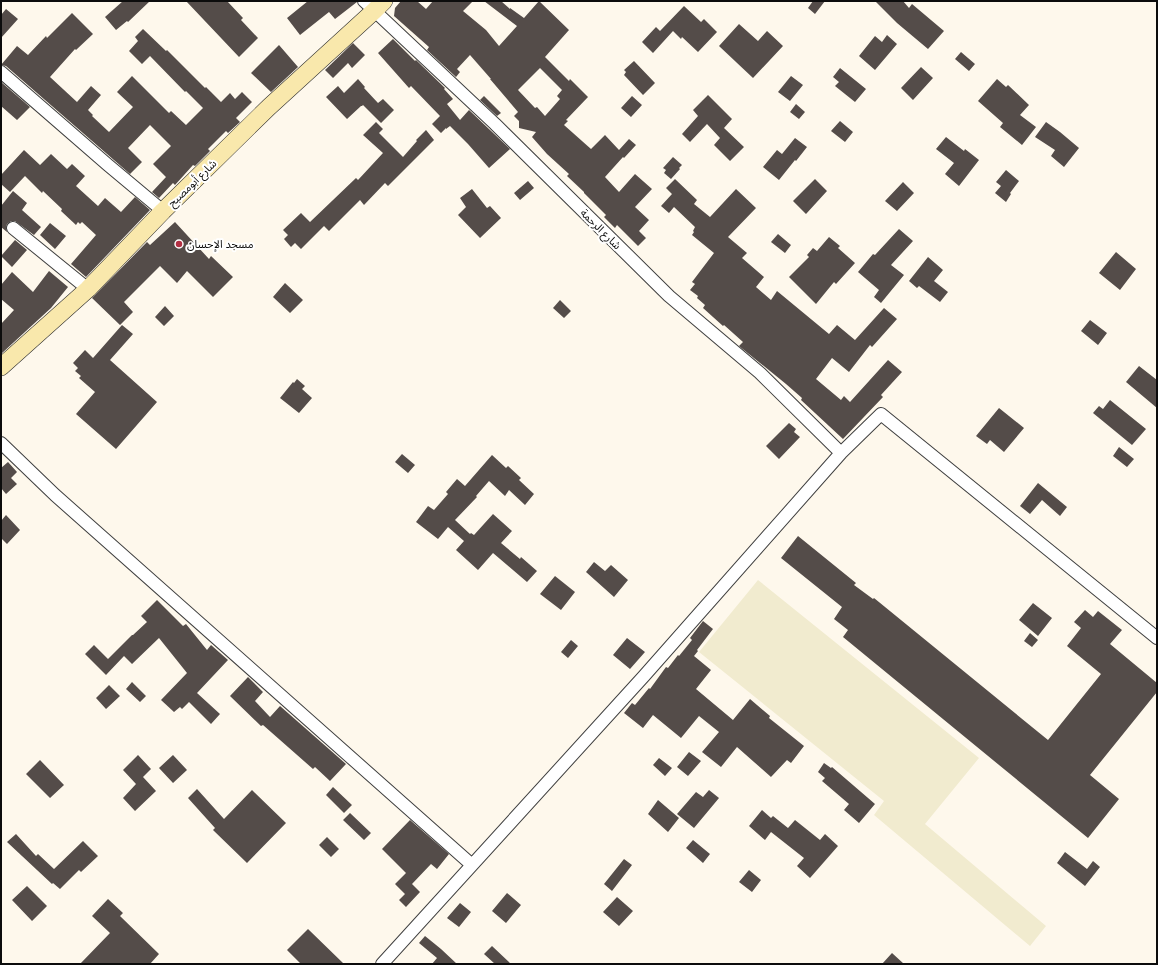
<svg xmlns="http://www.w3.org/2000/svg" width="1158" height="965" font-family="Lora,'Noto Sans Arabic',serif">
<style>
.farmland{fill:#f1ebcf}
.building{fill:#544c49;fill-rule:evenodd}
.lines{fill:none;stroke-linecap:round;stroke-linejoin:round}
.street-casing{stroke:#3f3f3f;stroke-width:14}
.secondary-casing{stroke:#2e2e2e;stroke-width:18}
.street{stroke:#fff;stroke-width:12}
.secondary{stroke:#f9e8ac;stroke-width:17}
.poi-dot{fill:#b12f43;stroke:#fff;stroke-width:1.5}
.labels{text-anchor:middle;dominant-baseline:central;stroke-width:4;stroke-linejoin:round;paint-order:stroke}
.street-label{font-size:11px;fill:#0c0c0c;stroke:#fff}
.poi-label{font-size:11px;fill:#0c0c0c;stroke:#fff;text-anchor:start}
</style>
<rect width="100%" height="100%" fill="#fef8ec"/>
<path class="farmland" d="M758,580L979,758L925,824L1046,926L1030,946L874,815L884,801L699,652Z"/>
<path class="building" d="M123,1H150L128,22L127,21L116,30L105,17Z
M186,1H227L243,18L241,20L258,38L239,57Z
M308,1H357V2L335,19L329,12L300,35L287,18Z
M401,1H417L426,9L433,1H473L463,11L486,30L499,46L517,26L484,1H501L510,9V8L524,18L539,1L569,30L545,57L569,81L570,79L588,97L566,120L568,121L564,125L591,149L605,135L619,150L629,139L636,145L624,158L623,157L605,177L619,192L635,174L652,189L635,207L649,220L639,231L646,238L638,246L617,225L615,228L604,217L606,215L584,193V192L567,176L569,174L547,154L532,137L536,132L519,128V121L514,116L518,112L490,79H491L470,55L457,69L460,72L456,77L427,50L429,47L394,16L395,8ZM540,68L562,90L557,96L560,99L545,116L537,107L535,108L518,90Z
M813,1H825L815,14L808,8Z
M875,1H903L909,8L912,4L944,31L928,49L897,23Z
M684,6L701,22L704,19L717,32L698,52L682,37L681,39L673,31L653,53L642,42L656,27L660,31Z
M6,9L18,19L1,38V15Z
M72,13L93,34L76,50L75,49L50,77L77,102L91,86L101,95L88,110L93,115L92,116L109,132L133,107L117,92L132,76L169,113L171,111L186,125L203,108L186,91L185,92L150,56L142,64L129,51L138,41L135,37L143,29L166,51L167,50L205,88L206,87L221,102L230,93L235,99L242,92L252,102L236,118L240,122L228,133L226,131L208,149L210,151L195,166L193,165L175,185L173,183L159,198L152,192L166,177L153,164L171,146L150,125L128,148L142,162L130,174L6,66L1,65L17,46L28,55L46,36L47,38Z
M739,24L758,41L767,31L783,46L753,78L719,46Z
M887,35L897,44L875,70L859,56L875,36L882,42Z
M393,39L415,61L416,60L445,88L444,89L453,99L447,104L460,120L469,110L510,149L489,168L468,144L450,126L446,129V128L441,133L432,124L440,116L411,86L409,88L378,53Z
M353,43L365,55L352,68L348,63L333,78L325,70Z
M279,45L298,67L271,92L251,73Z
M961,52L975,64L969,71L955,59Z
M634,61L655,83L643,95L624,75L626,72L624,70Z
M921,67L933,78L913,100L901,88Z
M840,68L866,89L855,102L835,86L839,82L833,77Z
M791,76L803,85L790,101L778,92Z
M358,79L365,87L364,88L378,103L383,99L394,110L381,123L363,105L362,106H361L347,119L326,97L338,86L344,93Z
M997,79L1006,87L1008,85L1029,105L1020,115L1036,127L1022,145L1000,127L1003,123L978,101Z
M1,82L30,107L17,120L1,106Z
M708,95L732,119L724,128L744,147L730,161L714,145L720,138L707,124L690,142L682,134L698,116L693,110Z
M484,96L501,113L497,116L480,100Z
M632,96L642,105L631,117L621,108Z
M796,104L805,112L799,119L790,112Z
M840,121L853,132L845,142L831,131Z
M376,122L383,129L379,133L403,157L417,141L416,140L426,130L434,140L388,186L385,183L364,205L360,200L329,231L324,226L301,249L295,243L291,247L284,239L288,235L283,230L301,213L310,222L356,178L358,180L383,153L363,135Z
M1046,122L1060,132L1079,148L1064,167L1051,156L1055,150L1035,137Z
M946,137L964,151L965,149L979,160L959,186L945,174L954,163L936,149Z
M795,138L807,147L796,161L795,160L779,180L763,167L777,150L782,154Z
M24,150L40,165L51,154L67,169L72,164L85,176L76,186L98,206L105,198L121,212L135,197L150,210L86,277L71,264L96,235L82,222L80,224L78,222L76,225L61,211L62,209L43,191L42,193L25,176L10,192L1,184V175Z
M673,157L682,165L679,168L680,169L671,179L664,173L666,170L663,168Z
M1006,170L1019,181L1010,193L1011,194L1006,202L995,193L1001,186L996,182Z
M675,179L697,200L694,204L710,217L736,189L756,208L728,237L747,253L742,258L764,277L756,287L771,300L777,291L829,334L837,325L855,340L884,308L897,319L872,347L870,345L849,372L832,358L816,379L841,400L844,396L850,402L888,360L902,372L881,395L883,397L843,439L801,400L802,398L786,384L739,346L743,342L724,325L723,326L703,308L705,305L697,298L698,296L690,290L695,284L692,282L714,253L692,235L694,232L693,231L695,227L674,207L669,213L661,206L672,194L666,188Z
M815,179L827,191L806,214L793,201Z
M528,181L534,188L520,200L514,193Z
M903,182L914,193L897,211L885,201Z
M472,189L487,208L490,206L501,218L480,238L458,215L466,207L460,198Z
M13,191L27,203L22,210L41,227L34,235L15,221H11L7,224L6,227L7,232L1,227V206Z
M175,222L209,259L211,256L233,277L213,297L187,271L177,283L160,266L124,302L133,312L120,325L92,298L147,242L150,245Z
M50,223L66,236L55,249L40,235Z
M899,229L913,241L891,265L904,275L881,303L874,297L879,290L858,272L873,254L875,255Z
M778,234L791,245L785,253L771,242Z
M829,237L840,246L838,248L855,263L836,284L834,282L816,304L789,277L809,257L807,255L813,248L817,251Z
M15,240L27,250L12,267L1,256Z
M1116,252L1136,269L1120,290L1099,273Z
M928,257L943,270L934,281L948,292L940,302L919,286L917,288L909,281Z
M49,271L68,287L51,308L1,354V324L14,310L1,299V285L12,272L33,292Z
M285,283L303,300L290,313L273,297Z
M560,300L571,311L564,318L553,308Z
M165,306L174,316L164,326L155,317Z
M1090,320L1107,333L1098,345L1081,331Z
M122,325L133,334L110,360L157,402L116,449L76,414L95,392L79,378L81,376L75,371L78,368L73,363L85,350L93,358Z
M1139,366L1157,380V408L1126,382Z
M297,379L305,386L302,389L312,398L299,413L280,398L293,382L294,383Z
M1110,400L1146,429L1132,445L1093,413L1099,406L1103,409Z
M999,408L1024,428L1004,452L990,440L987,444L976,436Z
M789,423L796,429L794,432L800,437L779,459L766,446Z
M1119,447L1134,459L1127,467L1113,456Z
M402,454L415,465L408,473L395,462Z
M492,455L506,468L508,466L521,478L519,480L534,494L525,505L509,490L505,496L489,481L476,496L477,497L455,520L470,534L471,533L474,535L493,514L512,531L501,543L520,559L521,557L537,571L527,582L493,553L478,570L456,550L464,541L448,527L438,539L416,522L428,506L434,510L448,494L446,492L457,479L465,486Z
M8,462L17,472L11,478L17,484L6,494L1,488V468Z
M1038,483L1067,507L1060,516L1042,500L1030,514L1020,506Z
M6,515L20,530L7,544L1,538V521Z
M798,536L856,583L854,585L873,599L874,598L1048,740L1101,674L1067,646L1081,628L1074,622L1085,610L1093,617L1098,611L1122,630L1110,644L1157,683V692L1090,775L1119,799L1088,838L843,637L848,630L834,619L842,607L781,558Z
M594,562L605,571L611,565L628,580L614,597L586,572Z
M555,576L575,592L561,610L540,594Z
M157,600L183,626L186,624L207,650L211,645L228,660L197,693L220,714L211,724L189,702L182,709L180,707L174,712L161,700L187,673L159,638L132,664L124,656L106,675L85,654L94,645L108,659L132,635H133L147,622L141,616Z
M1033,603L1052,618L1038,636L1019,620Z
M703,621L713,629L697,650L698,651L694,656L711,670L696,689L733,720L750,699L770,716L769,718L804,746L791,763L787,760L771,777L737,747L721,767L702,752L719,732L699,716L681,738L653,715L643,728L624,713L632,703L635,705L649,688L650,689L666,667L668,668L678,655L679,656L692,640L690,638Z
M1030,633L1038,640L1032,647L1024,641Z
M627,638L645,652L630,669L613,655Z
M571,640L578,646L568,658L561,652Z
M248,677L263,692L255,701L270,717L280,706L346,764L330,781L315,767L313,769L263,725L261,726L230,696Z
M132,682L146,696L140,702L126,689Z
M109,685L120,696L106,709L96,698Z
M689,752L701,761L688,776L677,767Z
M138,755L151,769L143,777L156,791L135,811L123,798L136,784L123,770Z
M173,755L187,770L173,783L159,768Z
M659,758L672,768L665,776L653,765Z
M40,760L64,785L50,798L26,774Z
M824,763L831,768L832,767L875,804L859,823L844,810L849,804L822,781L825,778L818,772Z
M333,787L352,805L344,813L326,795Z
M197,789L224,819L252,790L286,823L247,863L213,830L215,828L188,798Z
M709,790L719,798L694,828L677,814L696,792L703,797Z
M658,800L679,818L668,832L648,814Z
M762,810L771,818L773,816L788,828L795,820L820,840L825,834L838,846L810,878L797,866L804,858L771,832L765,840L749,826Z
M350,813L371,833L364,840L343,820Z
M410,820L449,854L437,869L431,864L412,884L420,892L406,907L399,900L405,894L395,884L406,873L382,849Z
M16,834L36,856L38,854L54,869L83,841L98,856L81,872L79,870L60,889L53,883L52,884L7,842Z
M327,837L339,849L331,857L319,845Z
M693,840L710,854L703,863L686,848Z
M1065,852L1087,869L1093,861L1100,867L1085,886L1057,863Z
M624,859L632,865L612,891L604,884Z
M749,870L761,880L752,892L739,882Z
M27,886L47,906L32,921L12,900Z
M507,893L521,905L506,923L492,911Z
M617,897L633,911L619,926L603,912Z
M108,899L123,913L120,916L159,954L150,964H80L110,933L92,916Z
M460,903L471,912L459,927L447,918Z
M308,929L344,964H301L287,950Z
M425,936L441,949L457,964H432L437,958L419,943Z
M492,946L511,964H495L484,954Z
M892,953L904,964H882Z"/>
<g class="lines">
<g class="street-casing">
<path id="street" d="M364,1L495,124L669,296L760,373L841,453
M1,72L108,165L163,211
M13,228L88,289
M1,443L55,495L472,865
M382,964L644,676L841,453L881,414L1157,638"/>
</g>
<g class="secondary-casing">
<path id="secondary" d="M1,367L88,289L163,211L269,107L374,11L384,1"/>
</g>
<use href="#street" class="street"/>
<use href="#secondary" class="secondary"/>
</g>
<circle class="poi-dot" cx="179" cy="244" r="4"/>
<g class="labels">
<g class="street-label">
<text transform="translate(192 183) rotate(-44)">شارع أبومصبح</text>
<text transform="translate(601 229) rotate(45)">شارع الرحمة</text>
</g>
<g class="poi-label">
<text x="187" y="244">مسجد الإحسان</text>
</g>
</g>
<rect width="1158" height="965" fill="none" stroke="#0c0c0c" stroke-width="4"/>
</svg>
